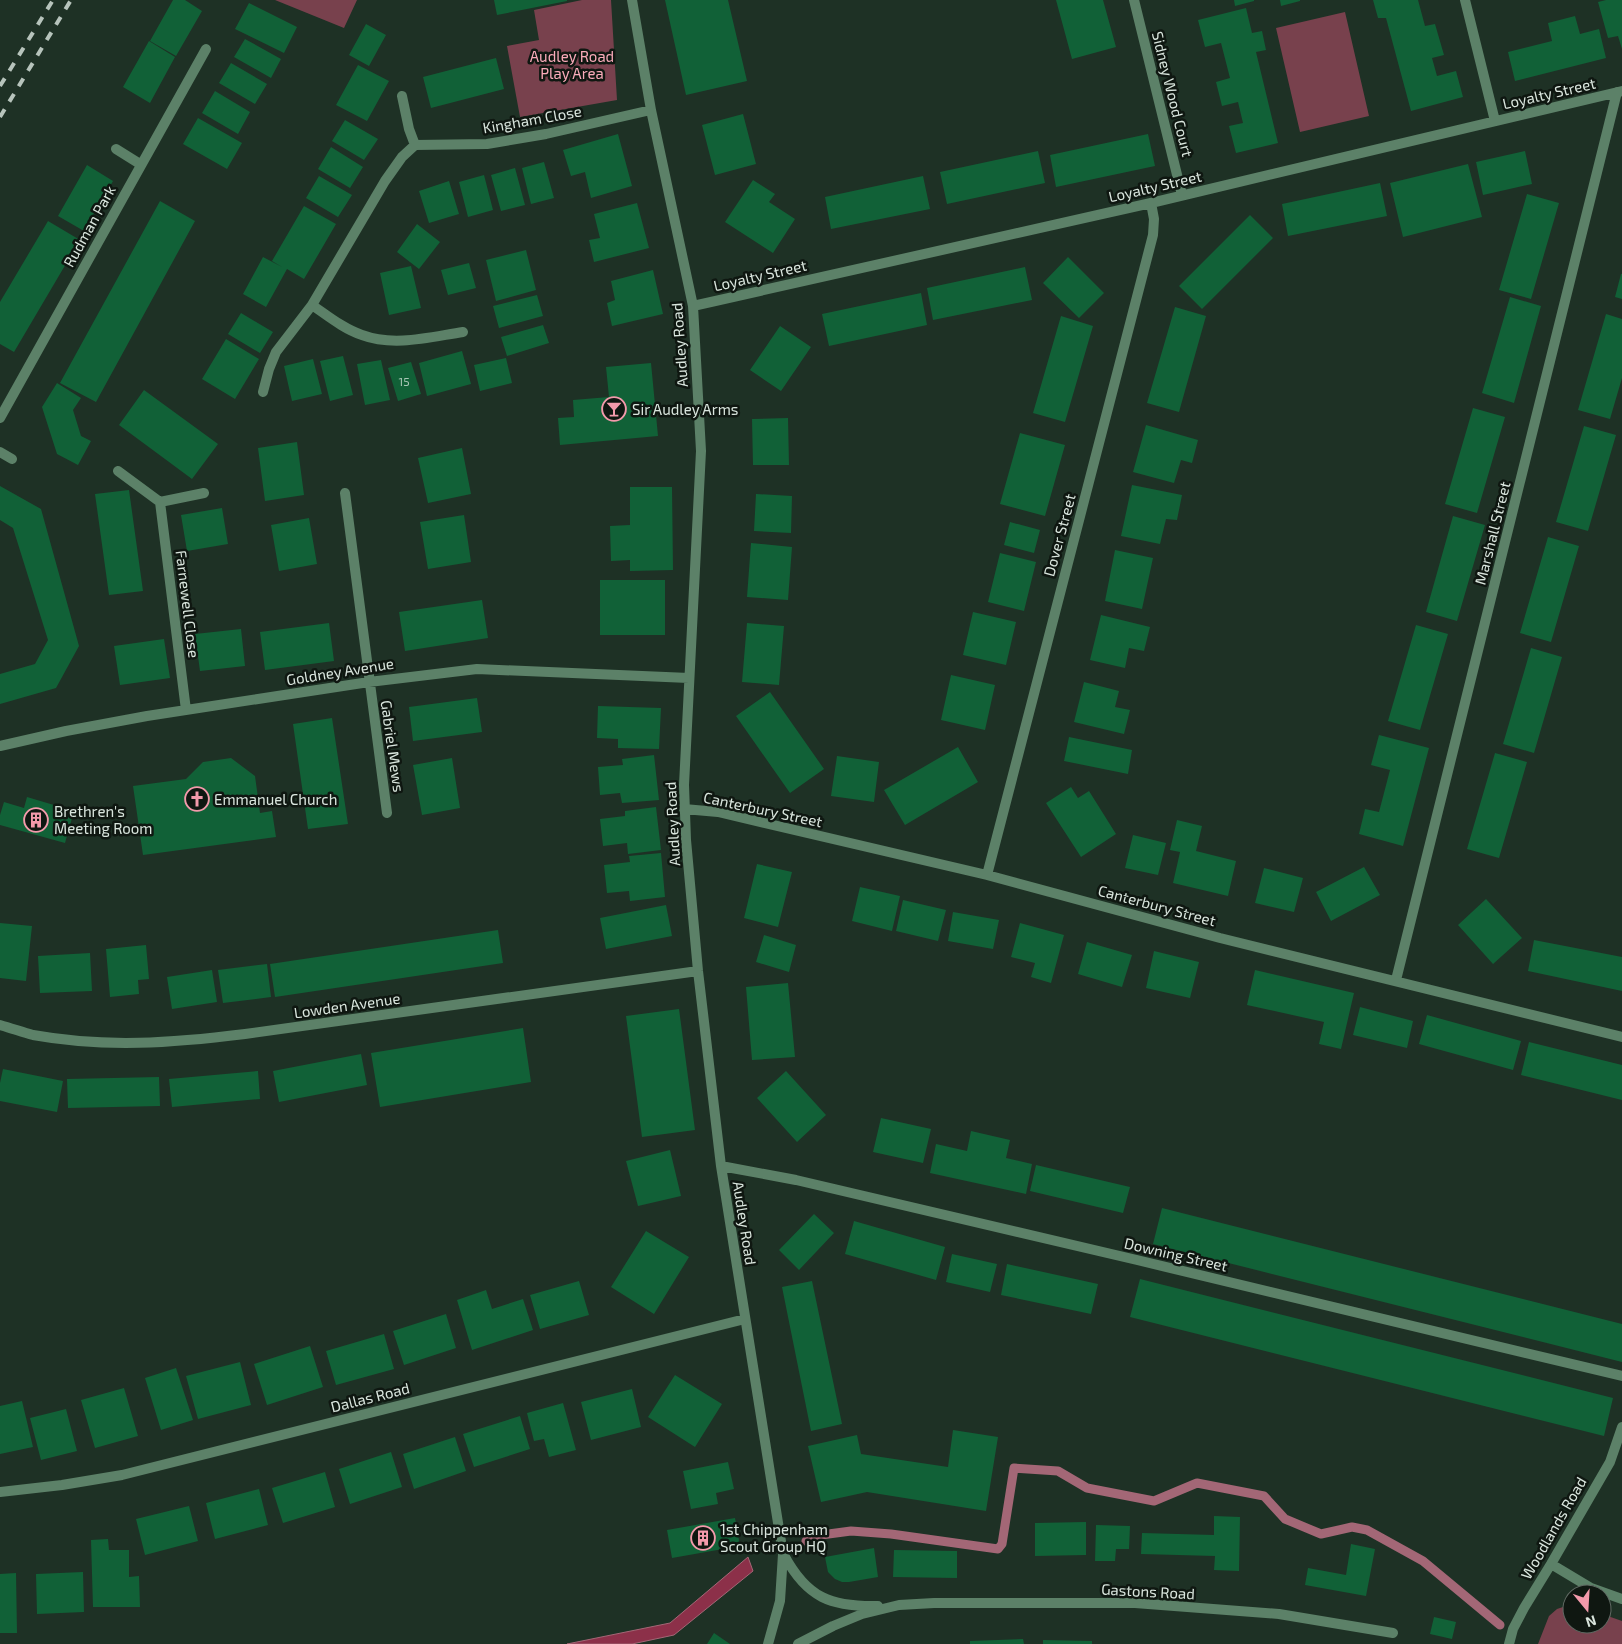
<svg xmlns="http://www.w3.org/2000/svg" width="1622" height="1644" font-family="'Exo 2',sans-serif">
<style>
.green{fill:#78414d}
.water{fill:#8c3049;stroke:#a36776}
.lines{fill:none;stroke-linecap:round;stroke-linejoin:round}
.stream{stroke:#a36776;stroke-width:9}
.building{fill:#116137}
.minor{stroke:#5c8168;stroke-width:10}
.rail{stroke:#b7c4bc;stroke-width:4;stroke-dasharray:9 9;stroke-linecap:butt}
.labels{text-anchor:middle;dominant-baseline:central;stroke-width:5;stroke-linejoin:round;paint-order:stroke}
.number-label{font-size:12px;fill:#a8c5b4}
.park-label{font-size:15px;fill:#faabba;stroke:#0f1711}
.street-label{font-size:15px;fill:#dae6de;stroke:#0f1711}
.poi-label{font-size:15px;fill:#dae6de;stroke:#0f1711;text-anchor:start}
</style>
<rect width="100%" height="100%" fill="#1e3125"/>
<path class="green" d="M275,0H357L344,28Z
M582,0H611L617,100L520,117L507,46L539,40L534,10Z
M1345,12L1369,116L1300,132L1276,28Z
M1569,1605H1572V1624H1602V1614L1622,1621V1644H1538L1549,1616L1557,1609Z"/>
<path class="water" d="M748,1557L753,1571L674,1635L632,1644H567L670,1623Z"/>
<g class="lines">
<path class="stream" d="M806,1541L821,1535L851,1531L891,1534L998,1549L1002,1544L1014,1468L1058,1471L1087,1488L1154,1501L1197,1483L1264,1496L1285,1519L1321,1534L1352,1527L1367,1530L1423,1561L1500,1625"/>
</g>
<path class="building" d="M173,0H185L202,11L176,56L150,41Z
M494,0H567V1L497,15Z
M665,0H728L747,81L686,95Z
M1056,0H1103L1116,47L1072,59Z
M1234,0H1254V1L1235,6Z
M1280,0H1300V1L1281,6Z
M1373,0H1418L1425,26L1435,24L1444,55L1432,58L1437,76L1456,71L1463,97L1411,111L1386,18H1378Z
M1606,0H1622V49L1618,36L1608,38L1598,2Z
M249,3L297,27L284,53L235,29Z
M1246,8L1252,33L1262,31L1266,50L1256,52L1278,143L1236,153L1229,126L1243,123L1238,102L1222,106L1216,82L1230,78L1221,43L1205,47L1198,20Z
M1575,16L1580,34L1599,29L1606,58L1515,81L1508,52L1552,41L1548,23Z
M366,24L386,35L369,66L349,55Z
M245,39L281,59L271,78L234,57Z
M149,41L175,57L150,103L123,87Z
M496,58L504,89L431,108L423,77Z
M231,63L267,84L255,104L219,83Z
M358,65L389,81L367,121L336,105Z
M215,91L250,112L238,134L202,113Z
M743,114L756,164L715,175L702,125Z
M198,118L242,143L227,169L183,144Z
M345,120L378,139L364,160L332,141Z
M618,134L632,186L591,198L585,172L571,176L563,150Z
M1148,134L1155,166L1056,187L1050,155Z
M331,147L363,167L350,188L318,169Z
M1038,151L1045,183L947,204L940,172Z
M1525,151L1532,184L1483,195L1476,162Z
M544,162L554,198L531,204L522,168Z
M1468,164L1482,217L1403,237L1390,183Z
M87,165L113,181L84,231L58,216Z
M515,168L525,205L501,211L491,175Z
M484,175L493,210L468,217L459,182Z
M319,176L352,195L338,217L306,198Z
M923,176L930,209L831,229L825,197Z
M753,180L775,194L769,202L795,219L773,253L725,222Z
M449,181L459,214L429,223L419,191Z
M1380,183L1387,216L1288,236L1282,204Z
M1527,194L1559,203L1531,299L1499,290Z
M160,201L195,221L96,402L60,383Z
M637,203L649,248L594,262L589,240L600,238L594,214Z
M304,206L336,224L304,279L287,269L266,307L243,294L263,257L282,267L272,261Z
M1250,215L1273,238L1202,309L1179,286Z
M48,221L80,240L14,352L0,344V302Z
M417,224L440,242L419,269L397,252Z
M526,250L536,290L496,301L486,260Z
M1068,257L1104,293L1079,318L1043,283Z
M469,263L476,288L448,295L441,270Z
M411,266L421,308L389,315L380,273Z
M1025,267L1032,300L933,320L927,288Z
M653,270L663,314L612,326L607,303L615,300L611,281Z
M1621,274H1622V299L1615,297Z
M921,293L927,325L829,346L822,314Z
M537,295L543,316L499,328L493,306Z
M1510,297L1541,306L1514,403L1482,393Z
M1175,307L1206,316L1179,412L1147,403Z
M241,313L273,332L260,353L228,334Z
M1606,314L1622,319V378L1610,419L1578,410Z
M1061,316L1093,326L1065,422L1033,413Z
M543,325L549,343L507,356L501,337Z
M780,326L811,347L781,391L750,370Z
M226,339L259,359L235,399L202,379Z
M462,351L471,384L427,396L419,363Z
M343,356L353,395L330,401L320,361Z
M506,358L512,383L480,391L474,365Z
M313,359L322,394L292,401L284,366Z
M381,360L390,400L365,405L357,364Z
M411,362L421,394L398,401L388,368Z
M651,363L658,436L560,445L558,418L574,417L573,400L609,397L606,367Z
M57,383L81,398L73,410L81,436L91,441L78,465L57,454L42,407Z
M144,390L218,444L192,479L119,425Z
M1473,408L1505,417L1477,513L1445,504Z
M788,418L789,465H753L752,419Z
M1146,425L1198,440L1192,463L1181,460L1174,483L1133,472Z
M1584,426L1616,435L1588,531L1556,522Z
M1020,433L1065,445L1045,516L1000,504Z
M297,442L304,495L265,501L258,448Z
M462,448L471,494L428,503L418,458Z
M1132,485L1182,495L1177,520L1166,519L1160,544L1121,536Z
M0,486L41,509L79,646L56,688L0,704V674L35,664L48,640L13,528L0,520Z
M630,487H672L673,570L630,571V560L611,561L610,526L630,525Z
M129,490L143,591L109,595L95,494Z
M756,494L792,496L791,533L754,531Z
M222,508L228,544L187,551L181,515Z
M464,515L471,562L428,569L420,522Z
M1453,516L1485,525L1457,621L1426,612Z
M309,518L317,564L279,571L271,525Z
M1010,522L1040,530L1034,553L1004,545Z
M1548,537L1579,546L1551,642L1520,633Z
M751,543L792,547L788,600L747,597Z
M1115,550L1153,558L1142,609L1105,601Z
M1000,553L1036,562L1024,611L988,602Z
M600,580H665V635H600Z
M482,600L488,638L405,651L399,612Z
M973,612L1016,622L1006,665L963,655Z
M1101,615L1150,627L1144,651L1129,648L1125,668L1090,660Z
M329,623L334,661L265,670L260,632Z
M747,623L784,626L779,685L742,682Z
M1416,625L1448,634L1420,730L1388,721Z
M241,629L245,666L200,671L195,634Z
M164,639L170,678L120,685L114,646Z
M1531,648L1562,657L1534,753L1503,744Z
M951,675L995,685L985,730L941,720Z
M1084,682L1119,691L1115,707L1130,710L1124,734L1074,722Z
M770,692L824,769L790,793L736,716Z
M477,698L482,732L413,741L409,707Z
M598,706L661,708L659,749L618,748V739L597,738Z
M332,718L348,824L308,829L293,724Z
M1379,735L1429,748L1403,846L1359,834L1365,809L1379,812L1390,770L1371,765Z
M1069,737L1132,750L1128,774L1064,761Z
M958,747L978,782L905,825L884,790Z
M1495,753L1527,762L1499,858L1467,849Z
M654,755L659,800L622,803L620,793L600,795L598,767L623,765L622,759Z
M837,756L879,762L874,802L831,796Z
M231,758L255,776L260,813L272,811L276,837L143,855L133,786L186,779L203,762Z
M452,758L460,808L422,815L413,765Z
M1071,787L1078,798L1089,791L1116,834L1081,857L1046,803Z
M27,797L74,811L65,843L0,825V815L4,802L24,808Z
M656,807L661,850L628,854L627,843L603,846L600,819L625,816V811Z
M1177,820L1202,826L1196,851L1236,861L1228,896L1173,883L1180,852L1170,850Z
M1133,835L1166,843L1158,875L1125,868Z
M661,853L665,897L630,901L629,891L607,893L604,865L630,862L629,856Z
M757,864L792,872L778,927L744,918Z
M1364,867L1380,895L1331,921L1316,892Z
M1264,868L1303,878L1294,912L1255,903Z
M860,887L900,896L892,931L852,921Z
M1486,899L1522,938L1493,964L1458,925Z
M903,900L946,910L938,941L896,931Z
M666,905L672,936L606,949L600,918Z
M953,912L999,920L993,949L948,941Z
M0,923L32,926L26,981L0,978Z
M1020,923L1064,935L1051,983L1031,977L1035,963L1011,957Z
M498,930L503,963L275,997L270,964Z
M764,935L796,945L789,972L756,962Z
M1534,940L1622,957V991L1528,971Z
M1087,942L1132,955L1122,987L1078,974Z
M146,945L149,979L138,980L139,994L110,997L106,949Z
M1154,951L1199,962L1190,998L1146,988Z
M90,953L92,991L40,993L38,956Z
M267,964L271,997L223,1003L218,970Z
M212,970L217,1002L172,1009L167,977Z
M1255,970L1354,993L1341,1049L1319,1044L1324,1022L1247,1005Z
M788,983L795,1057L752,1060L746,987Z
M1360,1007L1413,1021L1407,1048L1353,1035Z
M679,1009L695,1130L642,1137L626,1016Z
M1427,1015L1521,1041L1513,1070L1419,1044Z
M523,1028L531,1082L380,1107L371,1053Z
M1529,1042L1622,1065V1100L1521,1075Z
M361,1054L367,1085L279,1102L273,1071Z
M3,1069L63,1081L57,1112L0,1101V1083Z
M258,1071L260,1099L172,1107L169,1079Z
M786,1071L826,1115L797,1142L757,1098Z
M159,1077L160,1106L68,1108L67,1079Z
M881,1118L931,1129L923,1163L873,1152Z
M971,1131L1010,1140L1006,1158L1032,1164L1026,1194L930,1173L936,1144L967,1151Z
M670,1150L681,1196L638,1206L626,1161Z
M1036,1165L1130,1187L1123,1213L1030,1191Z
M1162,1208L1622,1324V1362L1153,1244Z
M814,1214L834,1233L799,1270L779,1250Z
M854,1221L945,1247L936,1280L845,1254Z
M646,1231L689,1257L654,1314L611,1287Z
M952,1254L997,1264L990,1292L946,1282Z
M1007,1264L1098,1284L1091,1314L1001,1295Z
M1140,1279L1613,1398L1604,1436L1130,1317Z
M579,1281L589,1315L540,1329L530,1295Z
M812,1281L842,1424L811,1431L782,1287Z
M486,1290L492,1309L523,1299L533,1330L472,1350L457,1300Z
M446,1314L456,1348L404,1365L393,1331Z
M384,1334L394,1369L336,1385L326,1351Z
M310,1346L323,1387L267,1405L254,1364Z
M240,1362L251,1405L198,1419L186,1376Z
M176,1368L193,1420L161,1430L145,1378Z
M675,1375L722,1404L695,1447L648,1417Z
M124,1388L138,1436L95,1448L81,1400Z
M632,1389L641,1427L591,1440L581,1402Z
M22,1401L33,1447L0,1454V1406Z
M563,1403L576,1450L549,1457L544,1439L534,1441L527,1413Z
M66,1409L77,1451L41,1460L30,1418Z
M520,1416L530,1449L474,1467L463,1434Z
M953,1430L998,1437L986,1511L867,1492L821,1502L808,1446L857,1435L861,1454L948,1467Z
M455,1437L466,1471L414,1489L403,1454Z
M391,1452L402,1487L350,1504L339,1469Z
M728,1462L734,1489L716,1493L718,1504L691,1509L683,1471Z
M325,1472L335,1507L283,1523L272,1488Z
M259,1489L268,1525L215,1539L206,1503Z
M189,1506L198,1541L145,1555L136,1519Z
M1214,1516L1240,1517L1239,1571L1214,1570L1215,1556L1141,1554L1142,1533L1214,1535Z
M735,1518L740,1546L672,1558L667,1530Z
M1086,1522V1555L1035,1556V1523Z
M1096,1525L1130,1526L1129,1549H1116L1115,1561H1095Z
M108,1539L109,1550H129V1577L139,1576L140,1607H93L91,1540Z
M1351,1544L1375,1549L1366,1596L1305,1585L1308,1568L1346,1575Z
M874,1548L878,1577L849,1582H842L835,1579L828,1572L825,1557Z
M894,1550L957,1551V1578L893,1577Z
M83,1572L84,1612L37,1614L36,1574Z
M16,1573L17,1633H0V1574Z
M1434,1617L1456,1622L1452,1639L1430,1634Z
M714,1633L730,1644H707Z
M1023,1639L1024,1644H970V1641Z
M1043,1640L1092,1641V1644H1043Z"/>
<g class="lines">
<path class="minor" d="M632,0L651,110L693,306L701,451L684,785L686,840L698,971L721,1166L783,1554L780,1601L768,1644
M1134,0L1182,195
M1465,0L1495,121
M402,96L409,129L415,145
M116,149L140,164
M693,306L1151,203L1622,91
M463,332C430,337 394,347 362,335C344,329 328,316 312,305L385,181L402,157L415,145L487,144L546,134L651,110
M263,392L269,369L276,352L312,305
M0,418L206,49
M0,452L12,459
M118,471L160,502L204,493
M345,493L387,813
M160,502L186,710
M0,746L66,731L147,716L369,682L477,669L689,678
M684,809L718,812L987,875L1220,938L1622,1037
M987,875L1153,235L1154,219L1151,203
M1396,980L1617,92
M0,1025C11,1028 22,1032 33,1035C105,1048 173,1043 245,1034L698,971
M721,1166L796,1180L1137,1260L1622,1376
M0,1492L62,1485L122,1475L745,1319
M784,1555C807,1598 831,1607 878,1606
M1551,1564L1591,1588L1622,1599
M798,1644L833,1626L862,1614L899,1605L934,1603H1135L1279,1614L1393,1633
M1509,1644L1513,1629L1524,1608L1551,1564L1610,1462L1622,1427"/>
<path class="rail" d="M0,86L53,0
M0,117L71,0"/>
</g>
<defs>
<g id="bar-ring" transform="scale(1.25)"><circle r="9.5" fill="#0f1711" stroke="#f39aab" stroke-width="1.5"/><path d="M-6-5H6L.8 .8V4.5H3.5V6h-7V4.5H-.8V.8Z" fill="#f39aab"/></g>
<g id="church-ring" transform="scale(1.25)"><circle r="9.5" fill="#0f1711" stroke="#f39aab" stroke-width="1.5"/><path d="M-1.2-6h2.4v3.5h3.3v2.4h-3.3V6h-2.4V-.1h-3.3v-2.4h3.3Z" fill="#f39aab"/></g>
<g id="building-ring" transform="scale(1.25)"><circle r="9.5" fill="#0f1711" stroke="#f39aab" stroke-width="1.5"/><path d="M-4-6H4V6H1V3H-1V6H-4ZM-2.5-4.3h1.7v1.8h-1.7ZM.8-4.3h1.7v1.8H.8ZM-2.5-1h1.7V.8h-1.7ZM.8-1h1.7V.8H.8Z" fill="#f39aab"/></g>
</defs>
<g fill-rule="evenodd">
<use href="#bar-ring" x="614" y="409"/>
<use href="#church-ring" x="197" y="799"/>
<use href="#building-ring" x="36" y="820"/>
<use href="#building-ring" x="703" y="1538"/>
</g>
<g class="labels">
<g class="number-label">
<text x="404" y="381">15</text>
</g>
<g class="park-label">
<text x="572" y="56">Audley Road<tspan x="572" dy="17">Play Area</tspan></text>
</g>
<g class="street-label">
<text transform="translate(1549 93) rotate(-13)">Loyalty Street</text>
<text transform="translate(1173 94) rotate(76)">Sidney Wood Court</text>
<text transform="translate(532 119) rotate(-10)">Kingham Close</text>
<text transform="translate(1155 186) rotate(-13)">Loyalty Street</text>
<text transform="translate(89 226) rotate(-61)">Rudman Park</text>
<text transform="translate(760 275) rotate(-13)">Loyalty Street</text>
<text transform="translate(679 345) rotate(-94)">Audley Road</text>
<text transform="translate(1492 533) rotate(-76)">Marshall Street</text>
<text transform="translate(1059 535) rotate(-75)">Dover Street</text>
<text transform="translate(188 604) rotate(83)">Farnewell Close</text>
<text transform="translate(340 671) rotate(-9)">Goldney Avenue</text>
<text transform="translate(393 746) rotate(82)">Gabriel Mews</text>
<text transform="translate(763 809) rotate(12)">Canterbury Street</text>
<text transform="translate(672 824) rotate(-93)">Audley Road</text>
<text transform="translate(1157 905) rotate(15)">Canterbury Street</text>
<text transform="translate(347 1005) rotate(-8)">Lowden Avenue</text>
<text transform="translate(745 1223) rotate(81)">Audley Road</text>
<text transform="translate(1176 1254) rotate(13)">Downing Street</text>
<text transform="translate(370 1397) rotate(-14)">Dallas Road</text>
<text transform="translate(1553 1528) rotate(-60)">Woodlands Road</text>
<text transform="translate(1148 1591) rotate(3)">Gastons Road</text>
</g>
<g class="poi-label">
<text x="632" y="409">Sir Audley Arms</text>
<text x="214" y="799">Emmanuel Church</text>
<text x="54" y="811">Brethren's<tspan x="54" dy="17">Meeting Room</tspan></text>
<text x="720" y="1529">1st Chippenham<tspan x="720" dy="17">Scout Group HQ</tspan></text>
</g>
</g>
<g transform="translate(1587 1609) rotate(162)"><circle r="24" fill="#0f1711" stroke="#606a63"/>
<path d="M0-4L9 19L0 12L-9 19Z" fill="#f39aab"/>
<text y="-8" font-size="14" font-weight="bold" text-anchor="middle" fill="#dae6de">N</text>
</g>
</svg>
